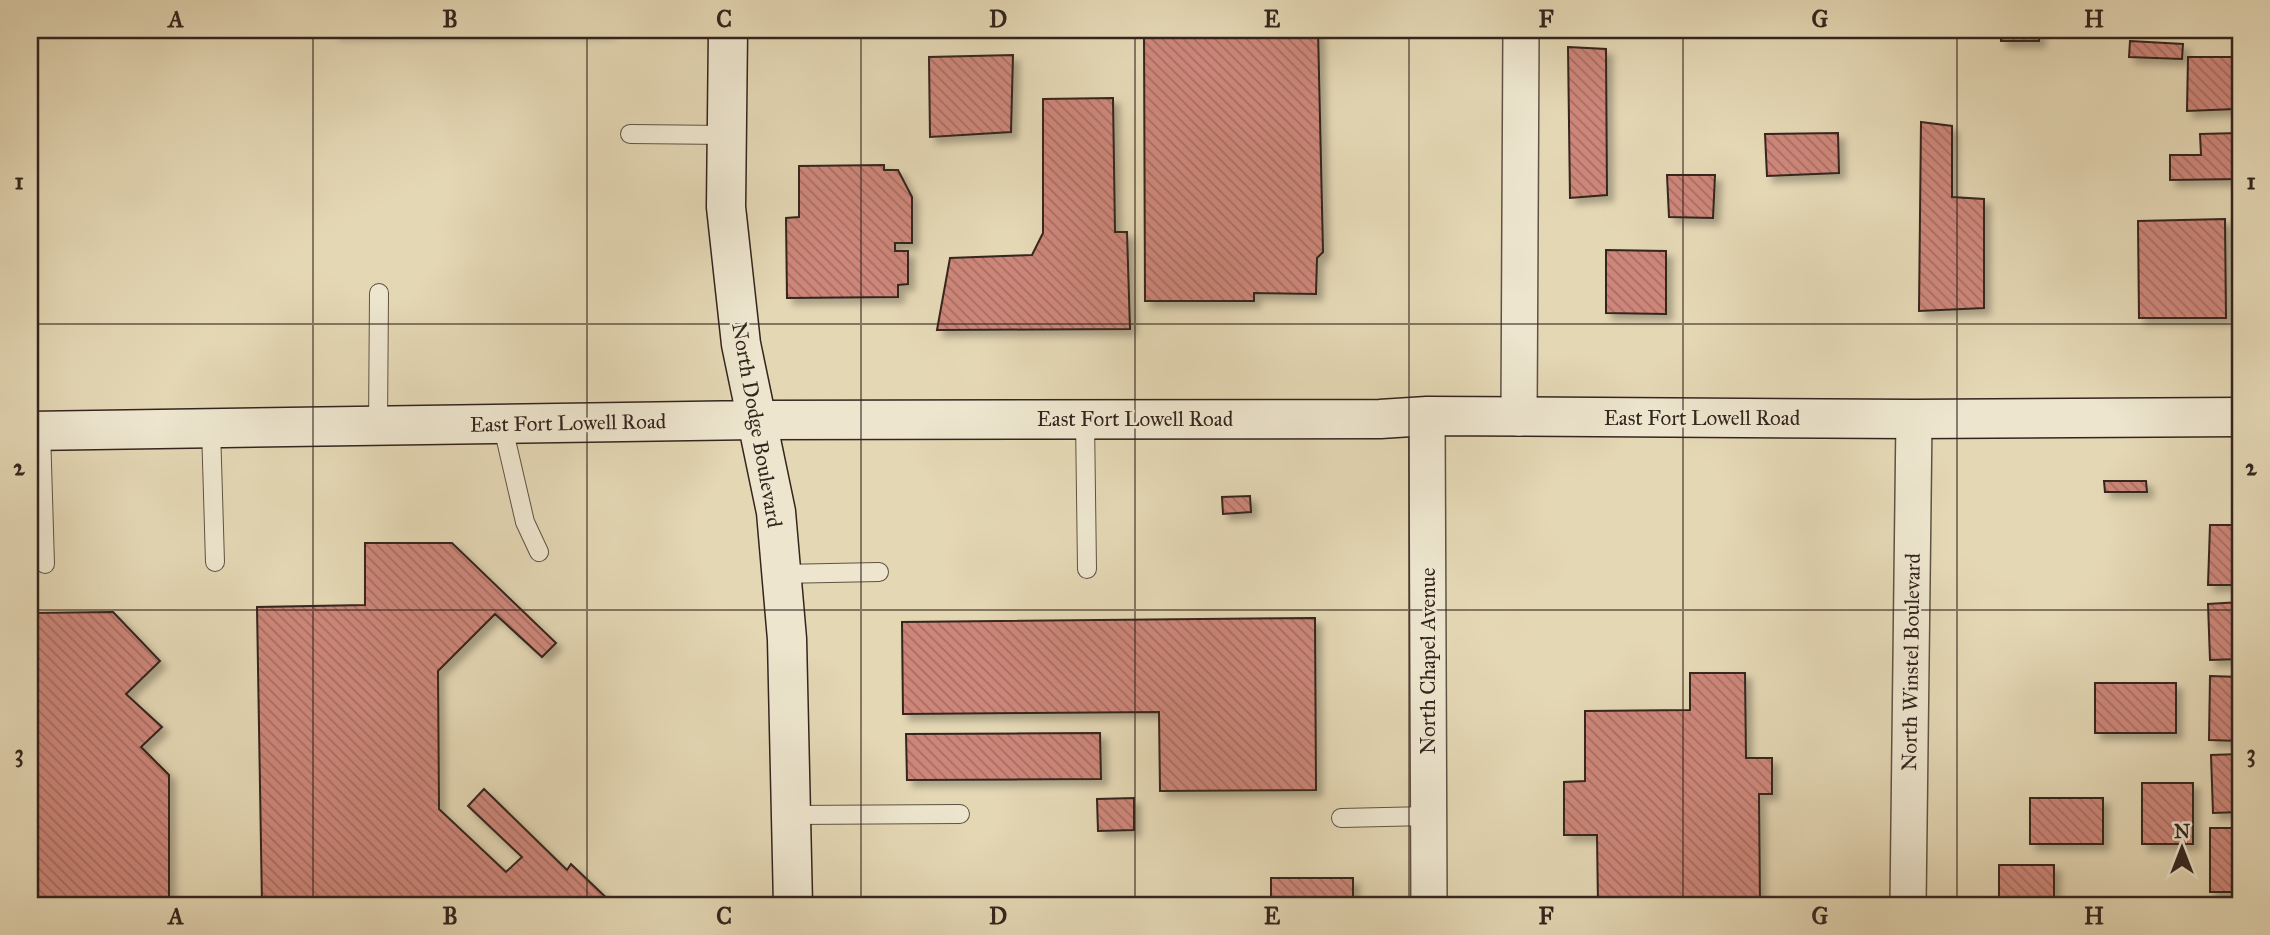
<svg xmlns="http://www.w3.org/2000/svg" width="2270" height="935" font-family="'IM FELL Great Primer',serif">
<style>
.building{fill:url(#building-back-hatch);stroke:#34251e;stroke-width:2;filter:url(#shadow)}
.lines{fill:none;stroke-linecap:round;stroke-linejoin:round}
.lane-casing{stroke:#605244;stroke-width:20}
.street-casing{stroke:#605244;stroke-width:38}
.secondary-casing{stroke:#34251e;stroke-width:41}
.lane{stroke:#ede5ce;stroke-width:18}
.street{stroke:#ede5ce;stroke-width:35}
.secondary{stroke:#ede5ce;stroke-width:38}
.grid{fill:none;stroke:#34251e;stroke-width:2;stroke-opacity:0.55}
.labels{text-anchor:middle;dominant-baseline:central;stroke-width:5;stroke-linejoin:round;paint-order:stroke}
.street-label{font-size:21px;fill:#34251e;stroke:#ede5ce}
.neatline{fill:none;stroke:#34251e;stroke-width:2.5}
.grid-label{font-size:23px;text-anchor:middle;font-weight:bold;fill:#34251e}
</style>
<defs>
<pattern id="building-back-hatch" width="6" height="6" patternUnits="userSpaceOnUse" patternTransform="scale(1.75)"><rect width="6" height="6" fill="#cd8679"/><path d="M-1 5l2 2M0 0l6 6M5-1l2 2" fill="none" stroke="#a76d63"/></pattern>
<filter id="shadow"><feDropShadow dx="6" dy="6" stdDeviation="3.5" flood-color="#0004"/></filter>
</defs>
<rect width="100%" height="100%" fill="#e4d7b4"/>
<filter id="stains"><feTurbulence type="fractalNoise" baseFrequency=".00286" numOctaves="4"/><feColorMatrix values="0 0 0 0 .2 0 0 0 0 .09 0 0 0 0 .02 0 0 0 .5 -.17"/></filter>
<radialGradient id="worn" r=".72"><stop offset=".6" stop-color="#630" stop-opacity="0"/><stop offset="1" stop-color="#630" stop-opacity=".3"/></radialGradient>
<path class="building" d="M334,30H609V32L334,33Z
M1144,30H1318L1323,252L1317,258L1316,294L1254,293V301H1145Z
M2001,30H2039V41H2001Z
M2130,41L2183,44L2182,59L2129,57Z
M1568,47L1606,49L1607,195L1570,198Z
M1013,55L1011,132L930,137L929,57Z
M2188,57H2235V109L2187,111Z
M1113,98L1115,232H1127L1130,329L937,330L950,258L1032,255L1043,233V99Z
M1921,122L1952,126V197L1984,199V308L1919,311Z
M1838,133L1839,173L1767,176L1765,134Z
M2240,133V179L2170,180V155H2201L2200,134Z
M884,165V170H898L912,197V243H895V251H908V284L898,285V297L787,298L786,218L799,217V166Z
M1667,175H1715L1713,218L1669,217Z
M2225,219L2226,318H2139L2138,221Z
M1606,250L1666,251V314L1606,313Z
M2104,481H2146L2147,492H2105Z
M1250,496L1251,512L1223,514L1222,497Z
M2210,525H2240V585H2208Z
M365,543H452L556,643L542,657L495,614L438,671L439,809L506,872L522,857L468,806L484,789L567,870L571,864L614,905H262L257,607L365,605Z
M2240,602V659L2210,660L2208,604Z
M113,612L160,661L126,694L162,727L141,747L169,775V905H33L32,819H30V613Z
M1315,618L1316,790L1160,791L1159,712L903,714L902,622Z
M1690,673H1745L1746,758H1772V794H1759L1760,905H1598L1597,835H1564V782L1585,781V711L1690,710Z
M2210,676L2240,677V741L2209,740Z
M2095,683H2176V733H2095Z
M1100,733L1101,779L907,780L906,734Z
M2240,754V812L2213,813L2211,755Z
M2142,783H2193V844H2142Z
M1134,798V830L1098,831L1097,799Z
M2030,798H2103V844H2030Z
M2210,828H2240V892H2210Z
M1999,865H2054V905H1999Z
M1271,878H1353V905H1271Z"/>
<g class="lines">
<g class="lane-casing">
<path id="lane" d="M630,134L727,135
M1085,419L1087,569
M502,423L525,522L539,552
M378,425L379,293
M211,428L215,562
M41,430L45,564
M781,574L879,572
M791,815L960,814
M1341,818L1428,816"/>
</g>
<g class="street-casing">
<path id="street" d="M1427,416L1429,905
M1519,418L1521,30
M1908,905L1914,419"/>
</g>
<g class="secondary-casing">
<path id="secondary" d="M728,30L726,207L741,344L776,512L787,639L793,905
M30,431L755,420L1380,419L1427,416L1914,419L2240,417"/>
</g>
<use href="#lane" class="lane"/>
<use href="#street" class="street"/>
<use href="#secondary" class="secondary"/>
</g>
<path class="grid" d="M313,30V905M587,30V905M861,30V905M1135,30V905M1409,30V905M1683,30V905M1957,30V905M30,324H2240M30,610H2240"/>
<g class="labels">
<g class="street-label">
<text x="1702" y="418">East Fort Lowell Road</text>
<text x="1135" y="419">East Fort Lowell Road</text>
<text transform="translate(568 423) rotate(-1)">East Fort Lowell Road</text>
<text transform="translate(757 425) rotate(80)">North Dodge Boulevard</text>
<text transform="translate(1428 661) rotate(-90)">North Chapel Avenue</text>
<text transform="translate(1911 662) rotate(-89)">North Winstel Boulevard</text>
</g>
</g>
<rect width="2270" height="935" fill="none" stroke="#e4d7b4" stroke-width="77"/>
<g transform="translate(2182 848)" stroke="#ede5ce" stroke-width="5" paint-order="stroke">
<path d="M0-5L12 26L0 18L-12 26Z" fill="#34251e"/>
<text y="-10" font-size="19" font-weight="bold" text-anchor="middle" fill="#34251e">N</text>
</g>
<rect x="38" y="38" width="2194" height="859" class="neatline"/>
<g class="grid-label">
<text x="176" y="27">A</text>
<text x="450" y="27">B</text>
<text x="724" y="27">C</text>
<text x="998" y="27">D</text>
<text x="1272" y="27">E</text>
<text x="1546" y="27">F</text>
<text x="1820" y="27">G</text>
<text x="2094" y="27">H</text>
<text x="19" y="189">1</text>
<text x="2251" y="189">1</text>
<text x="19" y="475">2</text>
<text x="2251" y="475">2</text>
<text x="19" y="761">3</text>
<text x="2251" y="761">3</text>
<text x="176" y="924">A</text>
<text x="450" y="924">B</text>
<text x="724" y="924">C</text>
<text x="998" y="924">D</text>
<text x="1272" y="924">E</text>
<text x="1546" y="924">F</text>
<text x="1820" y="924">G</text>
<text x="2094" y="924">H</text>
</g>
<rect width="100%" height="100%" filter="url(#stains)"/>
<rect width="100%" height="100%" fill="url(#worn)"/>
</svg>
